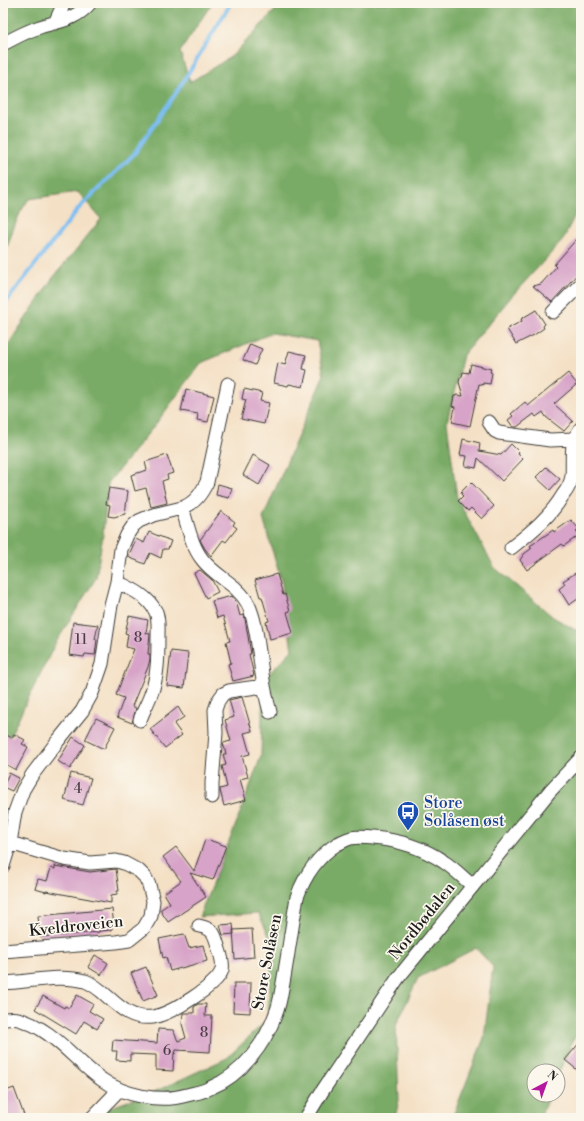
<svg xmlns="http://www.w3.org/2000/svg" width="584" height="1121" font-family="'Libre Bodoni',serif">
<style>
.forest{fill:#7aab66;stroke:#4b6441}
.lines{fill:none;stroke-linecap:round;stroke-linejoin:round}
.stream{stroke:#7bbef1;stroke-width:4}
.building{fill:#d7a3c8}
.minor-casing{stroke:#3c3935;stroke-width:15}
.minor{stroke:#fff;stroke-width:13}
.labels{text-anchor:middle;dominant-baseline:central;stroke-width:3.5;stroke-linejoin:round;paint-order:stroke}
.number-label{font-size:14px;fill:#4b3e47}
.transit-label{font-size:16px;fill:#164399;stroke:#fbf7ec;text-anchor:start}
.street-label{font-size:16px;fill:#1c1c1c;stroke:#fbf7ec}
</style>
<rect width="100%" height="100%" fill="#fbf7ec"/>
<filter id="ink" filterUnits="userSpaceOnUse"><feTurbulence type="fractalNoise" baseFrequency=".025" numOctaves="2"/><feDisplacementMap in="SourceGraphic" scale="8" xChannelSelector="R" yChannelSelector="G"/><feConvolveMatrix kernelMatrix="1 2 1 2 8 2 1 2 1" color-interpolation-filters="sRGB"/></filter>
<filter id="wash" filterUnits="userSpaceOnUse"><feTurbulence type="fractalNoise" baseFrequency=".012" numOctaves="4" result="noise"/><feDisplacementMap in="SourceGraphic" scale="16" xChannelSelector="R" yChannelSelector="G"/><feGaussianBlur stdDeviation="0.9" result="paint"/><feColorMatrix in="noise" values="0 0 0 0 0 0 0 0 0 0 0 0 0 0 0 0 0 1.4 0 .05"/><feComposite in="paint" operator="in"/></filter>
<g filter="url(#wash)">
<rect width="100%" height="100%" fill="#f4e0c5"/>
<path class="forest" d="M3,3H212L180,52L190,82L232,56L282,3H581V202L563,240L511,297L463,355L447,422L457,498L494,567L553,617L581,633V1030L572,1041L558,1075V1071H534V1095H549L540,1118H452L484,1038L493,967L476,948L418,978L396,1025L399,1100L395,1118H96L100,1111L156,1091L227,1058L267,1020L273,944L258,913L199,917L236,824L261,756L263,680L292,650L282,584L263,518L324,375L317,341L272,333L201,363L155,425L108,483L103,534L96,578L55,644L3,750V352L52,279L101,219L78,192L29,199C16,215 10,240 3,260Z"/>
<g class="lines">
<path class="stream" d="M3,306L79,208L134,154L178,90L231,3"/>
</g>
<g id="blocks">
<path class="building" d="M581,234V270L552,302L533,286L541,284L556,267L554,265Z
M536,310L545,324L543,326L544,328L534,335L516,344L507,329L522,321L521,319Z
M250,344L262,349L255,365L243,360Z
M289,351L306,355L303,369L307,370L303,387L289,384L288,386L274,383L278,363L285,365Z
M471,364L491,369L490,372L492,373L490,384L483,383V385L479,384L470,426L452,422L455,407L452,406L454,396H456V395L463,396L459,382L460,378L462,376L463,372L469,373Z
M568,373L577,384L554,404L573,421L564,431L546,417L543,412L536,417L534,414L517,427H513L508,420L513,416L511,414L525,402L528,406Z
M186,389L214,396L208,422L197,420L198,414L181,411Z
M244,389L262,393L260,401L269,403L264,424L241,419L246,400L242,399Z
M463,439L480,443L479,451L501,455L511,444L519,452L518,454L523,459L502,481L478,458L476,468L465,466L467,456L460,455Z
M167,455L173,473L167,475L168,479L162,481L167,503L151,507L146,488L135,491L131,475L147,470L145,462Z
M253,455L270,465L259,485L243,475Z
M546,467L560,479L550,490L536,477Z
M471,482L494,506L482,519L471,508L468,511L458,501L463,496L461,494L462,491Z
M218,484L232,488L229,498L216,495Z
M109,488L128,491L125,514L114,517L108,516L110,505L106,504Z
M221,511L235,522L233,525L237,528L226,542L223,540L211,556L205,549L200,540Z
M571,520L579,529L576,531L579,535L564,546L562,544L527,570L520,560L524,554L532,548L530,546L553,530L554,532Z
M149,532L171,541L168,549H163L161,558L150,553L145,564L128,557L136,539L144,543Z
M200,570L212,580L218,592L206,598L194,573Z
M577,572L581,579V597L569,605L559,589L565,584L563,581Z
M277,574L283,595L285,594L290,611L287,612L293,633L270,639L266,622L269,621L262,597H260L255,580Z
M232,596L236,601L240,616L244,615L245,619L251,654H249L254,676L233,681L228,664L231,663L226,642L230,641L223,616L217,618L212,601Z
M129,616L148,620L146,633L150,634L148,654H150V659L148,667L132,706L136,708L132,723L117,717L124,698L116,695L134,649L126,647L128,634L125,633Z
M73,622L98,625L95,639H97L95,655L85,654L84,657L69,655Z
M171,651L188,653L184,688L167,686Z
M242,697L252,731L244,733L250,754L242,756L248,777L240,779L246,800L224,806L220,790V789L227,787L222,766L226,765L223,754H226L223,743L231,741L225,720L234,717L229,700Z
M178,707L184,717L174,724L182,735L165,748L150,729Z
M96,718L115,727L104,749L85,740Z
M3,733L12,738L14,734L25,740L22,744L28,747L16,770L3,763Z
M73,737L85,745L70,769L58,761Z
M9,773L19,778L12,791L3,787Z
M71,773L91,778L83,805L64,800Z
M205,840L208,841L209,840L226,846L213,880L190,873L206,897L168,922L160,910L170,903L164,893L181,881L163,857L176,847L194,871Z
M55,866L90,872L116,869L119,891H117V894L111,895V903L46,891V892L35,889L38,879L47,881L51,868L55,869Z
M112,909L114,926L112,927V930L99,931V932L40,937L38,916Z
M233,924L234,934L223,935L220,925Z
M252,929L254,957L235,959L233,930Z
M184,934L189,948L203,945L207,961L170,971L166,957L163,958L159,939Z
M95,955L108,963L101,975L88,967Z
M146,967L158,995L143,1001L131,973Z
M234,983H251L250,1013L233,1012Z
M77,995L93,1004L89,1011L103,1019L97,1029L84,1021L76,1034L35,1009L43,996L64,1008L65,1006L69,1008Z
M198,1004H206L205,1016H212L210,1052L176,1050L175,1054L174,1053L173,1071L156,1070V1055L130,1054V1061L116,1060L117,1051H112L113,1040L157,1043L158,1029L173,1030L178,1041L186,1038L182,1024L183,1013H194V1007Z
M581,1041V1073L565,1060Z
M14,1088L25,1118H6L3,1111V1092Z"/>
</g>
</g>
<g filter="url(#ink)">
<use href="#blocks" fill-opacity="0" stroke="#3c3935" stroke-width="1"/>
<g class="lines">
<g class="minor-casing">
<path id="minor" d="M55,23L64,3
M3,44C14,38 25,32 37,28C57,21 75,21 90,3
M553,312L581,284
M489,422L495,431L499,433L550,440L574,439L581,428
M182,508C195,503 201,494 207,482L228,384
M511,548C531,532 550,517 563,495C567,490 571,483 572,476C573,463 571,451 574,439
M117,582C132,589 148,596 156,612C159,620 158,628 158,636C158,656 158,676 151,694C148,703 143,711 140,720
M212,797V783L216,733L215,710L218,701L223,694L229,691L264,686
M3,866L10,843L15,812L23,790L32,775L57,742L82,711L92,693L102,664L111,605L117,582L121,549L127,535L133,526L139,521L153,515L182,508C188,525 191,545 202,559C215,577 238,584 248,604C256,621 257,640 260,658C262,677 265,694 270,712
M3,951L116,942L129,940L144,928L151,916L153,901L149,885L145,877L139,871L124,863L116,861L90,863L64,859L10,843
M3,983C30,982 59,974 85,981C91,983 96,987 101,991C118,1005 129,1020 153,1017C170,1014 217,986 222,970C224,962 220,953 218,946C214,932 213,929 199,926
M3,1019C8,1019 14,1018 18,1019C52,1028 74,1060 101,1079C124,1096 160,1103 187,1095C195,1093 203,1092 210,1088C242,1075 265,1044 276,1013C280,1004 281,993 283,983C288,955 292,926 297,897C305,875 317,857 337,844C342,842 346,839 351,838C358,836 366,838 372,838C399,840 422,847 444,862C455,869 463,878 473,886
M92,1118L116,1093L118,1089
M306,1118L323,1090L398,978L550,791L581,758"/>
</g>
<use href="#minor" class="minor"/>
</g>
</g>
<defs>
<g id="bus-pin" transform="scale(1.15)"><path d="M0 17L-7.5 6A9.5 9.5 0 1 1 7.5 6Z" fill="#1a4fb4" stroke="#fbf7ec"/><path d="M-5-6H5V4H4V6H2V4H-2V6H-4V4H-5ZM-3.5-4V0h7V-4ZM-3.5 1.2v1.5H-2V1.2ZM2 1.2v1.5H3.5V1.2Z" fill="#fff"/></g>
</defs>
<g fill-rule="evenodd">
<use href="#bus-pin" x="408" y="812"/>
</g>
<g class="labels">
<g class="number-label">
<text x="138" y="638">8</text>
<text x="81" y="640">11</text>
<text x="78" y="789">4</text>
<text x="204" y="1033">8</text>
<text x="167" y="1051">6</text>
</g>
<g class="transit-label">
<text x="424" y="803">Store<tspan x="424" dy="18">Solåsen øst</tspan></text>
</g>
<g class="street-label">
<text transform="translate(422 921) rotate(-51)">Nordbødalen</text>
<text transform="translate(76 926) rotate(-6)">Kveldroveien</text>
<text transform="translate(267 962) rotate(-79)">Store Solåsen</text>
</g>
</g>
<rect width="584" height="1121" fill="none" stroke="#fbf7ec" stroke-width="16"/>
<g transform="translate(546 1083) rotate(41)"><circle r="19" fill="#fbf7ec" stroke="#a29f99"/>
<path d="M0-3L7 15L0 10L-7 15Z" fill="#b5179e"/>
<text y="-6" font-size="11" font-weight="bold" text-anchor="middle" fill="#1c1c1c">N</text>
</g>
</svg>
